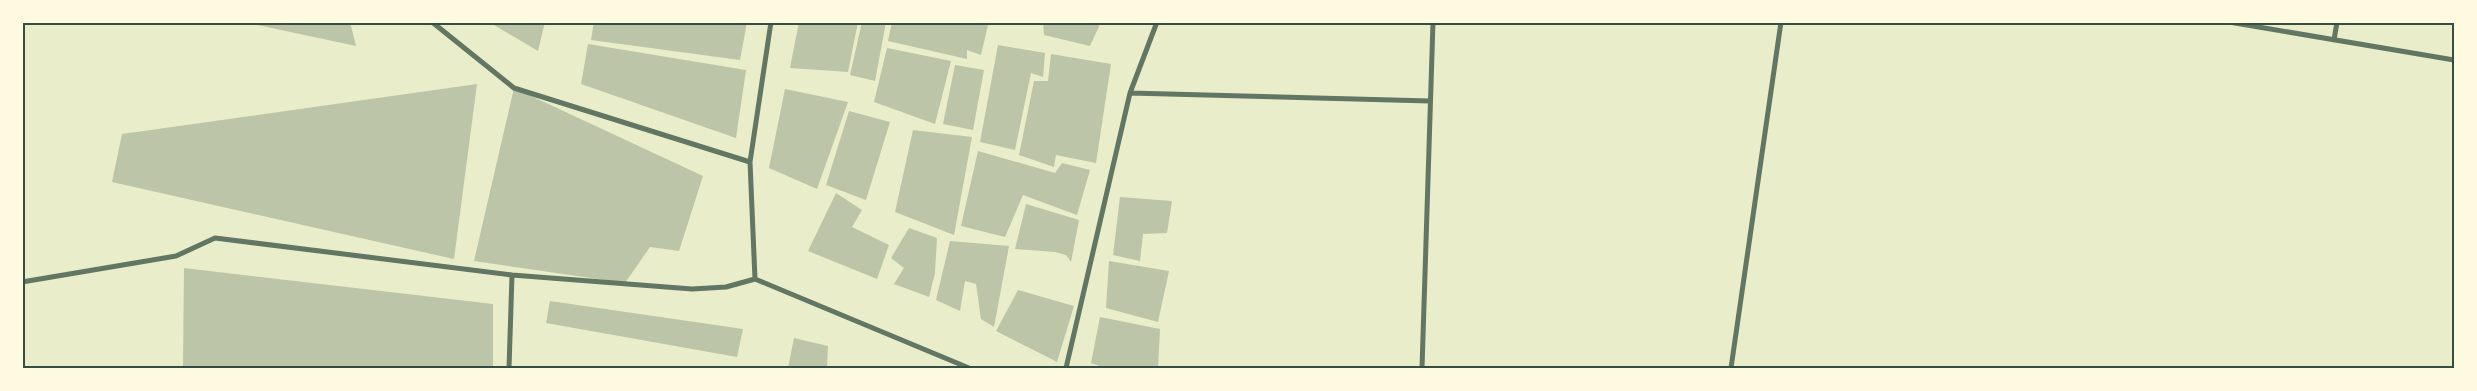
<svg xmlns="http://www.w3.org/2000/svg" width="2477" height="391" font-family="'IBM Plex Sans',sans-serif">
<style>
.building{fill:#bcc5a7}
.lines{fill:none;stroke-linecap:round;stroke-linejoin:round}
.minor{stroke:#617663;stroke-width:5}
.neatline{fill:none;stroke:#344e41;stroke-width:2}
</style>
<rect width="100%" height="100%" fill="#e9edc9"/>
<path class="building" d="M350,22L356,46L248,23V22Z
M489,22H545L538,51Z
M594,22H747L740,60L591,40Z
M799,22H858L848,72L790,68Z
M862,22H886L875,81L850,75Z
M892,22H977L988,25L981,55L967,50V59L888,41Z
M1043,22H1101L1090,46L1044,35Z
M588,44L746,70L736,138L581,84Z
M998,45L1045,53L1043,77L1031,73L1015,150L980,142Z
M887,48L951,61L935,124L874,102Z
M1051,54L1111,64L1096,163L1056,155L1054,167L1019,155L1034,81H1048Z
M955,65L984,70L973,130L943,124Z
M477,84L454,259L112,182L122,134Z
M514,88L703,176L679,251L650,247L625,283L474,261Z
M785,89L848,102L817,189L769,168Z
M849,111L890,122L866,200L826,185Z
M913,130L972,137L954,235L895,212Z
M978,151L1055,173L1062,163L1090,170L1077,215L1023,195L1005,237L961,226Z
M836,193L862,210L852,227L889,245L877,279L808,251Z
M1120,197L1172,201L1167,233L1143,234L1140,261L1113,255Z
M1026,204L1079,220L1071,262L1066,255L1055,252L1015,249Z
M909,228L937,238L935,273L929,297L894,284L904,268L891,258Z
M950,241L1009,246L994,327L981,319L976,284L965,281L960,311L936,300Z
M1109,261L1169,271L1158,322L1106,308Z
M184,268L493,304V368H183Z
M1018,290L1074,306L1057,362L996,331Z
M550,301L743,329L737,357L546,323Z
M1100,317L1160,329L1158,368H1105L1091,363Z
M794,338L828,346L827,368H788Z"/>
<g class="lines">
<path class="minor" d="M432,22L514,88L750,162
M2229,22L2454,60
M2334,40L2337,22
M1130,93L1430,101
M755,279L750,162L771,22
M22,282L176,256L215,238L512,275L692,289L726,287L755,279L969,368
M509,368L512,275
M1066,368L1130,93L1157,22
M1422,368L1433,22
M1731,368L1781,22"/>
</g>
<rect width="2477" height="391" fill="none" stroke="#fefae0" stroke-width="48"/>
<rect x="24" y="24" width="2429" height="343" class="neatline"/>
</svg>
